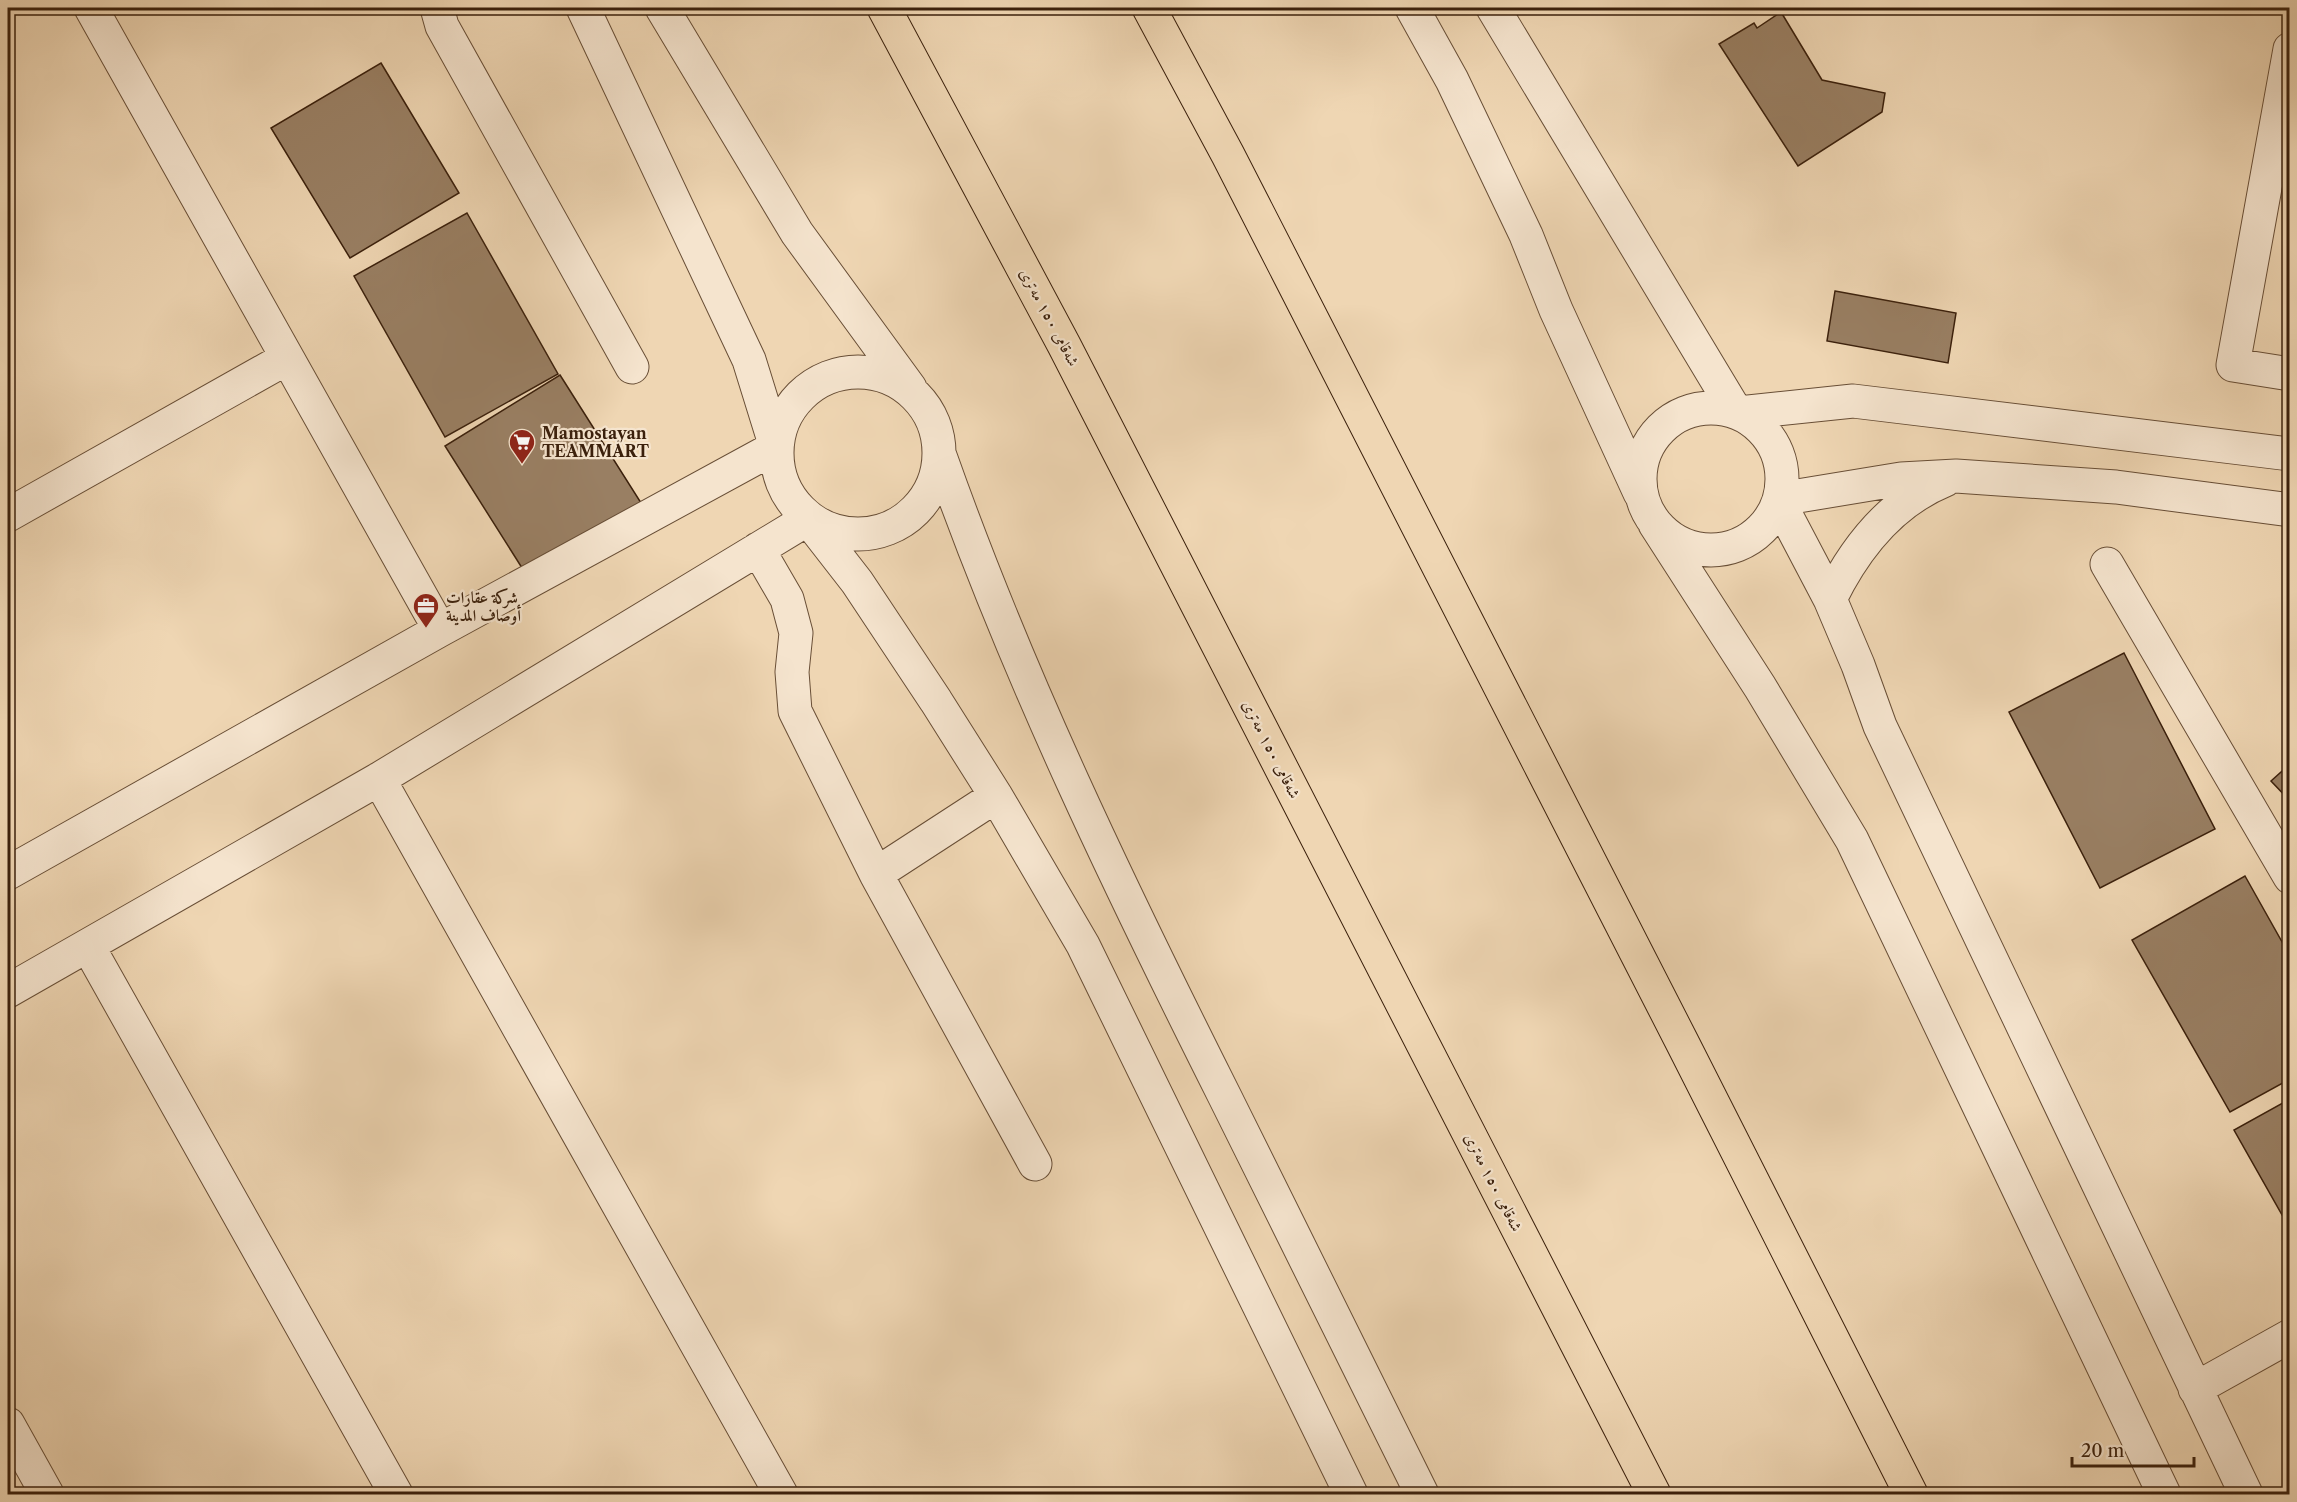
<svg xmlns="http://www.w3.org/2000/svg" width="2297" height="1502" font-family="'Libre Caslon Text',Amiri,serif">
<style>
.building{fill:#997f63;stroke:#3b200c;stroke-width:1.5}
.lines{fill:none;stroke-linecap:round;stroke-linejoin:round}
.minor-casing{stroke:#684e36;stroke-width:35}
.highway-casing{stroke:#3b200c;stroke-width:35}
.minor{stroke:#f5e4ce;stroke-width:33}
.highway{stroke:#efd6b3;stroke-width:33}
.labels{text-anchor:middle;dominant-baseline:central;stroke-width:4.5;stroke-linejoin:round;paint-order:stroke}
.street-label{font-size:16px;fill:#3b200c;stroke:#f5e4ce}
.poi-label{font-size:16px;font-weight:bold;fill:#3b200c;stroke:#f5e4ce;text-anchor:start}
</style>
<rect width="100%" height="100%" fill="#efd6b3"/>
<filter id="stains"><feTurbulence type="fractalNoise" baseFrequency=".00333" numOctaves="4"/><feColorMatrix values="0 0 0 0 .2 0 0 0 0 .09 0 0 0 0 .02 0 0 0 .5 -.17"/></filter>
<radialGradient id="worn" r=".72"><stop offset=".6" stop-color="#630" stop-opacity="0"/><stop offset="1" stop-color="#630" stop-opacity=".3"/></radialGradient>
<path class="building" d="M1781,12L1822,80L1885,93L1882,112L1798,166L1719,44L1754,23L1757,28Z
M381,63L459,193L350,258L271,128Z
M467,213L558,374L445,437L354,276Z
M1835,291L1956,313L1948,363L1827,341Z
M560,375L643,506L529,579L445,446Z
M2124,653L2215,829L2100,888L2009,712Z
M2290,764V801L2271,781Z
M2245,876L2290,956V1079L2230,1112L2132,940Z
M2290,1099V1229L2234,1130Z"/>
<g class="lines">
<g class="minor-casing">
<path id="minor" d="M91,8L440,630
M437,8L442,26L632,367
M662,8L797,233L910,388
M1412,8L1452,80L1526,235L1556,310L1640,493
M1493,8L1736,412
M2290,49L2233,365L2290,374
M777 453a81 81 0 1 1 162 0a81 81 0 1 1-162 0Z
M1640 479a71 71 0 1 1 142 0a71 71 0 1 1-142 0Z
M1739,413L1853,401L2290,454
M940,456C1018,677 1120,888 1225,1097C1291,1230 1357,1362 1422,1494
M1780,499L1901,479L1956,476L2116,487L2290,510
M1779,502L1830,599L1858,665L1880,726L2246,1494
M8,515L287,358
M1655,524L1760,687L1852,840L2164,1494
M758,549L787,599L796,633L792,672L795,711L876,874L1035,1164
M2107,564L2290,877
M1830,599C1855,548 1891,502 1945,480
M379,779L781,1494
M8,873L440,630L776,447L749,360L583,8
M876,874L996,796
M88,946L396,1494
M8,991L379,779L808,519L857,582L936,701L996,796L1083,945L1351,1494
M2195,1389L2290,1336
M8,1424L47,1494"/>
</g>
<g class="highway-casing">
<path id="highway" d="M884,8L1064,345L1654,1494
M1149,8L1228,155L1682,1042L1911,1494"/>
</g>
<use href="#minor" class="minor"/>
<use href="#highway" class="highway"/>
</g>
<defs>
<g id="supermarket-pin" transform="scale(1.35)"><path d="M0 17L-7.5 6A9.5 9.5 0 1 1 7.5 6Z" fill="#8f2418" stroke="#f5e4ce"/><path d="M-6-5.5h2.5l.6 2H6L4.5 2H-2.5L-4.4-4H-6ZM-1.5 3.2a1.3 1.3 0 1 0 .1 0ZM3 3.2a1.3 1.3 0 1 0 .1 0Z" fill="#fff"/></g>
<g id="office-pin" transform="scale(1.35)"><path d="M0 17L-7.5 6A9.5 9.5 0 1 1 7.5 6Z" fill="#8f2418" stroke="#f5e4ce"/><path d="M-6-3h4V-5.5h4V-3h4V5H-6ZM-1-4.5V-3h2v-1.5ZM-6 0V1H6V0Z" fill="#fff"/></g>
</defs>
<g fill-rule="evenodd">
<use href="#supermarket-pin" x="522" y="442"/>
<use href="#office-pin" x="426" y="606"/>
</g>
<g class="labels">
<g class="street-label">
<text transform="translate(1050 317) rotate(62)">شەقامی ١٥٠ مەتری</text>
<text transform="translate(1272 749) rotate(63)">شەقامی ١٥٠ مەتری</text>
<text transform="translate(1494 1182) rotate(63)">شەقامی ١٥٠ مەتری</text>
</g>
<g class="poi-label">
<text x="542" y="433">Mamostayan<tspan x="542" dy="18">TEAMMART</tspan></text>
<text x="446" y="597">شركة عقارات<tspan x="446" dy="18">أوصاف المدينة</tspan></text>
</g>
</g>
<rect width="2297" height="1502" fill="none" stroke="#efd6b3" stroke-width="30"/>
<rect x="9" y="9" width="2279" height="1484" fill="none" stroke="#3b200c" stroke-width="3"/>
<rect x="15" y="15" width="2267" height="1472" fill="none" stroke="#3b200c" stroke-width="1.5"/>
<path d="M2072 1457v9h122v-9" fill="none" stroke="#3b200c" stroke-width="3"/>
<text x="2081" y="1457" font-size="18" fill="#3b200c" stroke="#f5e4ce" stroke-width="4.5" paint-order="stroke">20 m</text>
<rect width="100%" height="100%" filter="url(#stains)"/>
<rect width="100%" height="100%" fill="url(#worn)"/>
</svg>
